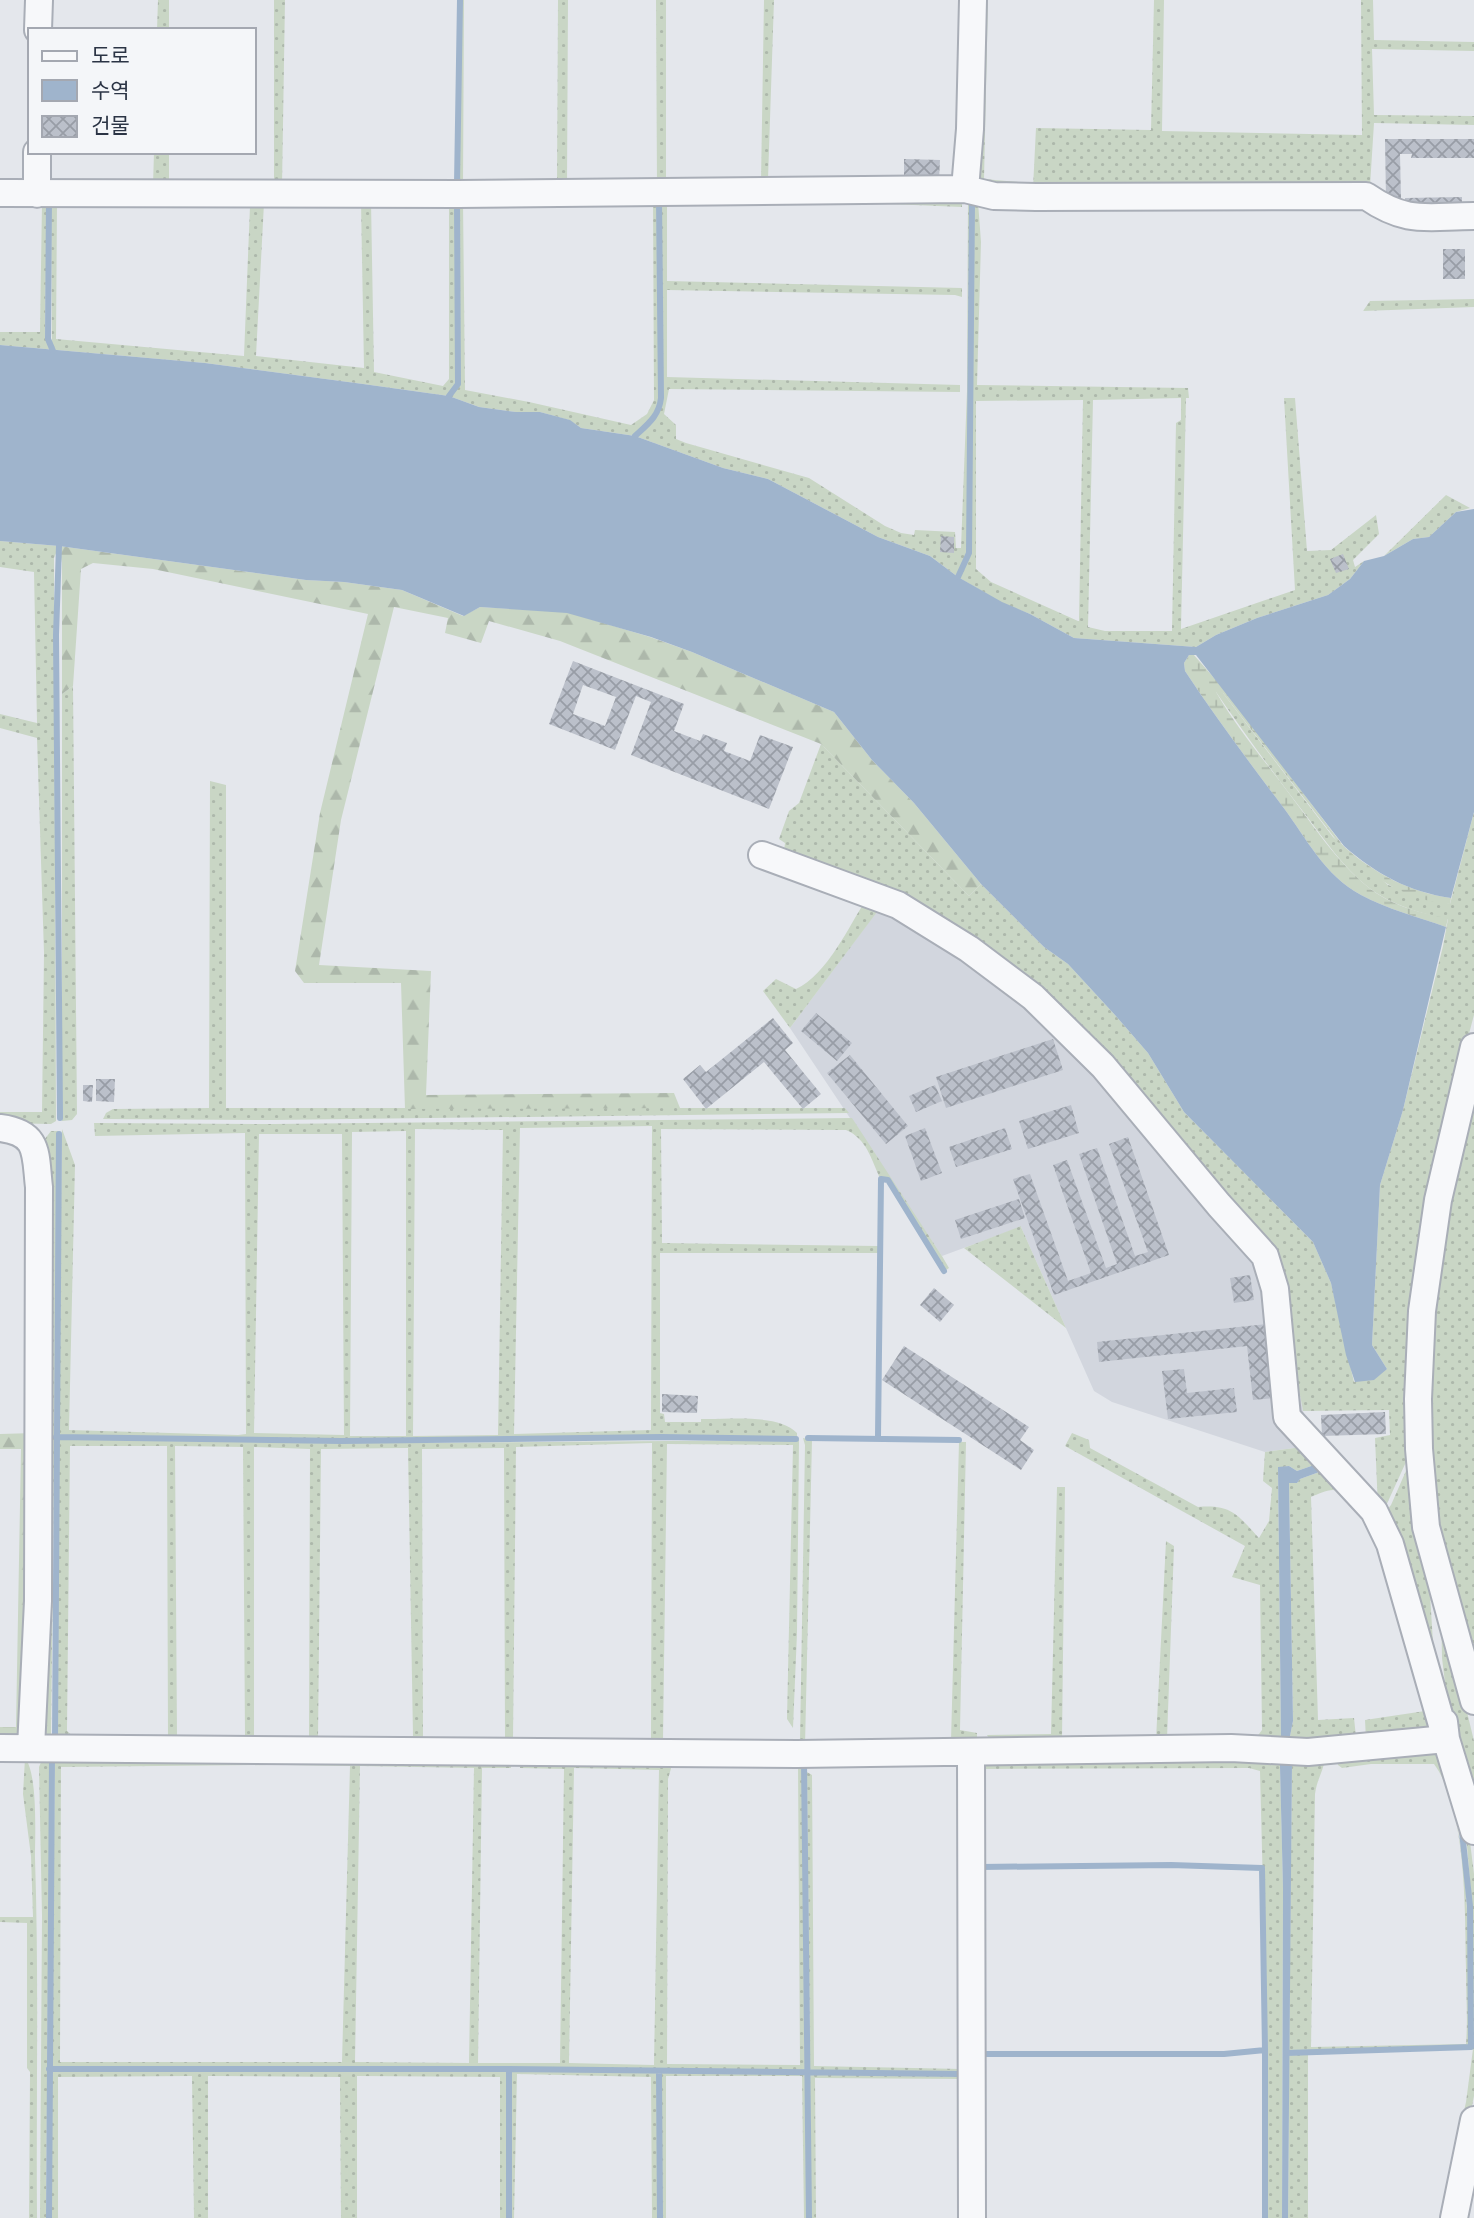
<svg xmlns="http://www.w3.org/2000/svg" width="1474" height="2218" font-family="Commissioner,'Noto Sans KR',sans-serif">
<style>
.built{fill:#d2d6de}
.grass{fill:url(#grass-dots);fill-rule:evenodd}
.forest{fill:url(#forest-firs)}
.wetland{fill:url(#wetland-marsh)}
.water{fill:#9fb4cc}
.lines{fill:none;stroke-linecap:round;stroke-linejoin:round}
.stream{stroke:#9fb4cc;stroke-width:6}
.building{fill:url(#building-cross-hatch);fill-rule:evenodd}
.minor-casing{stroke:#a9aeb7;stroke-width:30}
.minor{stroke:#f7f8fa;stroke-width:26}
</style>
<defs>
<pattern id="grass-dots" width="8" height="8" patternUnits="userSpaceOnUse" patternTransform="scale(1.75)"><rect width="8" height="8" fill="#c9d6c5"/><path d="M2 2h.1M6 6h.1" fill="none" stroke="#adb8ab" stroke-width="1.8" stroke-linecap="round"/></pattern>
<pattern id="forest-firs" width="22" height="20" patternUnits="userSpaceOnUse" patternTransform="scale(1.75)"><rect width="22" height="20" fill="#c9d6c5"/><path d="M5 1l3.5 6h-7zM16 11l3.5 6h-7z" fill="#adb8ab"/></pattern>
<pattern id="wetland-marsh" width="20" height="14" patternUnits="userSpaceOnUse" patternTransform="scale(1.75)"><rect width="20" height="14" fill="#c9d6c5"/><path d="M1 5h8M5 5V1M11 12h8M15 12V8" fill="none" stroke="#adb8ab"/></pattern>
<pattern id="building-cross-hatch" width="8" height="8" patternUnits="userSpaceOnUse" patternTransform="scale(1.75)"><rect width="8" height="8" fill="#bbc0ca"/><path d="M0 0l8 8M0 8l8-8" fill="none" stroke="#989da6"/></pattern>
</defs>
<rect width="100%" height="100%" fill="#e4e7ec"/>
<path class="built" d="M890,894L1006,963L1264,1243L1287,1329L1303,1411L1315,1448L1309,1446L1265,1452L1112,1402L1094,1391L1021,1227L942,1256L790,1028Z"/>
<path class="grass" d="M158,0H169V30H157Z
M274,0H285L282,186L457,185L461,0H464L463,185L472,187V190L228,189L232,186H274Z
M558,0H568L567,185H557Z
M656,0H666V179L657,187Z
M764,0H774L768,179L761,181Z
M981,0H988L984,179L1030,183L1029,191L980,189L977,183Z
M1154,0H1164L1162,131L1362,135L1361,0H1373L1374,40L1474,42V51L1372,49L1374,115L1474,116V125L1374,123L1370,186L1033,188L1036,128L1151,130Z
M154,152H169V185H153Z
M659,194L950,195L957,197L962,203V207L841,202L838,200L667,197V281L962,288V297L955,295L667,290V377L960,385V392L669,389L664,414L676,425V439L686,443L809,478L885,526L901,533L914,535L915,530L955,532L956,548H961L967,391L968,200L978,202L981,242L977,385L1188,388L1189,398H1186L1181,629L1295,590L1284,398H1295L1307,551L1331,550L1376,515L1379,534L1353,560L1355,567L1364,561L1350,579L1328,595L1257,618L1216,635L1196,647L1074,638L1030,614L1002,603L958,577L930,556L878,537L768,479L723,468L635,436L581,428L569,420L540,412H516L479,407L449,396L363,384L205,363L0,345V332H40L42,203H0V196H309L308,202L264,203L256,356L364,368L361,202L322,200V196H410L408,201H371L374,372L443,386L449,379V202H418L415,196H493V200L463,201L465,390L529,402L631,425L647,414L654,400L653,197L505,199V196ZM659,196L663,399C661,415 651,427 636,435L658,410L661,399ZM49,198L51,201L52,349L45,339L47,200ZM457,200L459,384L451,395L455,384ZM57,203L250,206L244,356L56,339ZM1181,398V420L1176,423L1172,631H1105L1088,627L1093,400ZM1083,400L1079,621H1078L991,582L976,569V401Z
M1474,299V307L1363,311L1370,301Z
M1446,495L1470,508L1456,512L1429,537L1413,539L1384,556Z
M0,541L59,546L54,558L56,1121L51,1124L0,1123V1112H42L44,953L37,738L0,728V714L37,723L34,572L0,567Z
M73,686L77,1114L72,1120L62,1121V694Z
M1219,691L1223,693L1333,837L1388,885L1450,904L1474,812V1015L1462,1060L1411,1451L1385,1508H1378L1375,1438L1390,1435L1389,1410L1303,1411L1279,1283L1061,1016L784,851L785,843L779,839L789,811L799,803L821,744L969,896L981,884L1044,947L1068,964L1115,1015L1148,1053L1184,1112L1313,1242L1331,1283L1354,1382L1387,1369L1372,1345L1380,1185L1403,1110L1443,946L1448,919C1422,914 1389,904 1368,887C1343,867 1324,839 1305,814C1274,774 1244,733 1216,692Z
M210,781L226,785V1108H845L849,1113L272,1120L103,1119L106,1113L113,1109L209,1108Z
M867,898L883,904L790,1028L763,991L776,979L796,989C827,975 849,926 867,898Z
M1474,1096V1677L1453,1601L1427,1460L1437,1271L1447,1215Z
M852,1118L942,1256L949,1268L946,1270L889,1178H880C871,1159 867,1139 846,1130L661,1129L662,1243L878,1246V1253H660V1413L664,1414L665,1422H701V1419C728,1420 778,1413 797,1433V1437L660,1436L409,1440L58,1436L62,1129L75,1165L69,1430L238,1435L246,1434L245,1133L95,1136L94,1123L273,1124ZM652,1126L651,1430L514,1434L520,1128ZM415,1129L503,1130L498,1435L413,1436ZM406,1131V1436H350L352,1132ZM259,1134H342L344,1435L254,1433Z
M51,1131H58L51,1736L55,1738L57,1735L58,1439L410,1443L799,1440L797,1633L793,1728L787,1719L793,1445L667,1444L663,1740H788L791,1744L591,1740L651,1739L652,1443L516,1447L513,1739H383L413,1736L408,1448L321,1449L318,1738H373L374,1746L54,1743L40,1732L44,1140ZM70,1446H167L168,1739L75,1738L67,1731ZM175,1446L243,1447L245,1737H177ZM254,1447L310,1449L309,1737H254ZM504,1448L505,1737L423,1738L422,1449Z
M1021,1226V1227L1066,1328L964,1248Z
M1072,1433L1089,1440L1090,1448L1198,1507C1231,1504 1238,1515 1259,1538L1269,1521L1272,1488L1263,1481L1265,1452L1309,1446L1315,1448L1375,1521L1389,1546L1404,1596L1432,1709L1434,1720L1430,1731L1413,1736L1366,1740L1365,1720L1425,1711L1380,1539C1372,1524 1352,1492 1333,1490C1326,1490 1318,1494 1311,1497L1318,1720L1354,1718L1356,1737L1349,1735L1320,1738L1318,1742L1210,1745V1740L1256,1738L1262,1730L1260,1585L1232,1577L1245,1546L1065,1446ZM1317,1464L1323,1467L1322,1471L1300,1479L1297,1483H1289L1293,1721L1290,1736L1286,1739L1281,1737L1278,1468L1289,1466L1297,1471Z
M803,1438L812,1440L805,1746L801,1745L800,1741L805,1445Z
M959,1442H966L960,1730L977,1733V1739L951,1741Z
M1409,1464L1429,1577L1434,1660L1386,1511L1391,1505Z
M1057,1487H1065L1062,1740H1156L1166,1541L1174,1546L1167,1739L1196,1741L1198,1745L992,1744L987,1735L1051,1734Z
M1441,1604L1474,1741V1803L1447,1699L1442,1658Z
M1426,1752L1440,1755L1469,1834L1474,1874V2096L1449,2218H1440L1466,2102L1473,2049L1472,1906L1467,1846L1458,1806L1441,1763L1439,1765C1474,1850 1468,1954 1469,2047L1298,2052H1289L1292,1763L1280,1764L1283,1888L1282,2218H1266L1267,2048L1260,1771L1249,1768L981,1769L978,1760L1325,1759C1323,1772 1317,1779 1315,1794L1311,2047L1466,2044C1468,2020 1466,1994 1466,1969C1465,1915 1467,1808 1434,1764H1371L1342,1768L1338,1765L1335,1755Z
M44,1755L269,1757L268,1765L61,1767L60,2062H342L350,1766L286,1765L284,1757L511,1758V1768H482L478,2063H560L564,1769L520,1768V1758L964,1760L965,1789L968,1791L969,2218H961V2079L815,2078L816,2218H811L809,2074H965L810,2071L807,1772L812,1775L814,2066L963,2069L962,1814L959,1767L807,1763L804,1761L802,1763L805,2071L475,2068H51L55,1761L52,1757L50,1759L46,2218H40L42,1915L39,1767ZM798,1764L800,2065L667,2064L668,1779L672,1765ZM360,1766L474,1768L469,2063L355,2062ZM574,1768L659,1770L654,2065L569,2063Z
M25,1758C38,1774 35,1836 35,1858C39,1978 36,2098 37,2218H29L30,2072L27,2068V1923L0,1922V1917H33L31,1856L23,1794Z
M1289,2055H1308V2218H1288Z
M508,2070L507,2218H500V2077L357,2076V2218H341L340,2077L208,2076V2218H194L192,2076L58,2077V2218H51V2071Z
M511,2070L658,2073V2218H652L651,2077L517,2074L514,2218H510Z
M661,2073L806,2074L807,2218H804L802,2076H666V2218H662Z"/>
<path class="forest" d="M59,546L306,580L344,582L402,590L463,616L480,607L567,612L650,637L692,652L834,712L872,760L914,803L981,884L969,896L821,744L560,641L489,621L481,643L445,633L448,618L394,607L341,820L319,965L431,971L426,1095L674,1093L680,1108L405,1109L401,983H304L295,971L320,813L368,614L153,569L93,563L81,569L73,686L62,694V563Z
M34,1433L27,1721L17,1737L0,1744V1727H16L21,1449H0V1434Z"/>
<path class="wetland" d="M1193,654L1229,695L1344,847C1376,874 1409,892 1451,898L1450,904C1409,901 1377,880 1347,854L1223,693L1216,692C1236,727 1264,760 1288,792C1313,825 1336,861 1368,887C1388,904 1422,914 1448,918L1446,927C1418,917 1387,909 1361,895C1324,875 1307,839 1283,807C1249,762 1216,718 1185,671L1184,663L1189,655Z"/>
<path class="water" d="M0,345L205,363L363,384L449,396L479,407L516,412H540L570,420L581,428L635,436L723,468L768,479L878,537L930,556L958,577L1002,602L1030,614L1074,638L1196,647L1216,635L1257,618L1328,595L1350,579L1364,561L1384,556L1413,539L1429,537L1456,512L1474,509V812L1451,898C1409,892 1376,874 1344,846L1196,655H1189L1184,663L1185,671C1216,718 1249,762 1283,807C1307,839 1324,875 1361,895C1387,909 1418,917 1446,927L1403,1110L1380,1185L1372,1345L1387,1369L1374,1380L1355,1382L1346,1355L1331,1283L1313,1242L1184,1112L1148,1053L1115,1015L1068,964L1044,947L981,884L914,803L872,760L834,712L692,652L651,637L567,613L480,607L464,616L402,590L344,582L306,580L59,546L0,541Z
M1317,1464L1322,1471L1300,1479L1297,1483H1289L1293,1721L1290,1736L1286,1740L1281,1738L1278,1467L1289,1466L1297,1471Z
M1288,1761L1292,1763L1288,2218H1282L1283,1888L1280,1767V1764Z"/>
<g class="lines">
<path class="stream" d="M457,184L460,0
M49,199L48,339L53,351
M449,396L458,384L457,201
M635,436C648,424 659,416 661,398L659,199
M59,546L56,635L60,1118
M958,577L969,553L972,204
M56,1437L341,1441L661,1437L796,1439
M878,1437L881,1179L888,1180L944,1271
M808,1438L959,1440
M55,1739L59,1134
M804,1761L809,2218
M981,1867L1171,1865L1262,1868L1265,2050
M1286,2053L1471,2047L1470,1906L1462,1832
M979,2054H1224L1265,2050V2218
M49,2069H509L962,2074
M659,2072L660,2218
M49,2218L52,1758
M509,2218V2069"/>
</g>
<path class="building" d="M1385,139H1474V158H1411L1412,154H1400L1401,199H1386Z
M904,159L940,160L939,180L904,178Z
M1462,197V212H1405V198Z
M1443,249H1465V279H1443Z
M941,536L954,537V553L940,552Z
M1343,554L1349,569L1336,573L1330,559Z
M573,661L684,704L674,731L700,741L703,734L727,743L724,751L750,761L760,735L793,747L769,809L631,755L651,702L636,696L615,750L549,724ZM583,685L616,697L605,726L573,714Z
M816,1013L852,1043L837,1061L801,1031Z
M773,1018L793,1043L785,1050L821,1094L803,1109L764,1062L706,1109L683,1079L700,1065L706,1072Z
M1053,1039L1063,1070L946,1108L936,1077Z
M850,1055L908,1126L886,1144L827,1073Z
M96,1079H115L114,1102L96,1101Z
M83,1085H93L92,1102L83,1101Z
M935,1085L942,1101L916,1112L909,1096Z
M1071,1105L1079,1133L1028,1149L1019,1121Z
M925,1128L942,1173L921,1181L905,1136Z
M1005,1128L1012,1149L956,1167L949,1147Z
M1128,1137L1169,1255L1054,1295L1013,1179L1030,1174L1068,1281L1091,1273L1053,1165L1067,1160L1106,1268L1117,1264L1079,1154L1097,1148L1135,1256L1148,1252L1109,1144Z
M1019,1199L1025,1218L961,1239L955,1220Z
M1250,1275L1254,1300L1234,1303L1230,1278Z
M934,1288L954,1305L940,1322L920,1305Z
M1267,1324L1276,1398L1253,1400L1247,1346L1099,1362L1097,1342Z
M904,1346L1029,1427L1020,1440L1034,1450L1021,1470L882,1380Z
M1184,1369L1187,1393L1234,1388L1237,1412L1168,1419L1162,1371Z
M662,1394L698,1396L697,1413L662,1412Z
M1385,1412L1386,1434L1322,1436L1321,1415Z"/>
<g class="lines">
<g class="minor-casing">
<path id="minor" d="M38,30L39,0
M965,189L970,129L973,0
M0,193L458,194L965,189L994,196L1036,197L1366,196C1408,225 1427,216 1474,216
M37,194V152
M1474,1047L1438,1200L1422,1311L1418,1399L1419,1449L1426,1527L1474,1701
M0,1128C40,1133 35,1154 39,1187L38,1601L31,1748
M1444,1722L1446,1739L1474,1831
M0,1748L797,1754L1231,1748L1308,1752L1446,1739L1390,1544L1374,1511L1287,1417L1275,1289L1265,1256L1219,1205L1103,1066L1033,997L969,949L898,905L762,855
M971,1752L972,2218
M1454,2218L1474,2120"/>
</g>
<use href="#minor" class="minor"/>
</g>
<rect x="28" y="28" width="228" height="126" fill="#f4f6f9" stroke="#a4a8b1" stroke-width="2"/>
<rect x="42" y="51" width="35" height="10" fill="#f7f8fa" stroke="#a4a8b1" stroke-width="2"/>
<text x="91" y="63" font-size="21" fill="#2b3445">도로</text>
<rect x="42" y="80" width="35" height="21" fill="#9fb4cc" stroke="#a4a8b1" stroke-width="2"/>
<text x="91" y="98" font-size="21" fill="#2b3445">수역</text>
<rect x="42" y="116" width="35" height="21" fill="url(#building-cross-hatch)" stroke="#a4a8b1" stroke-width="2"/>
<text x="91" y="133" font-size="21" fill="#2b3445">건물</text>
</svg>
